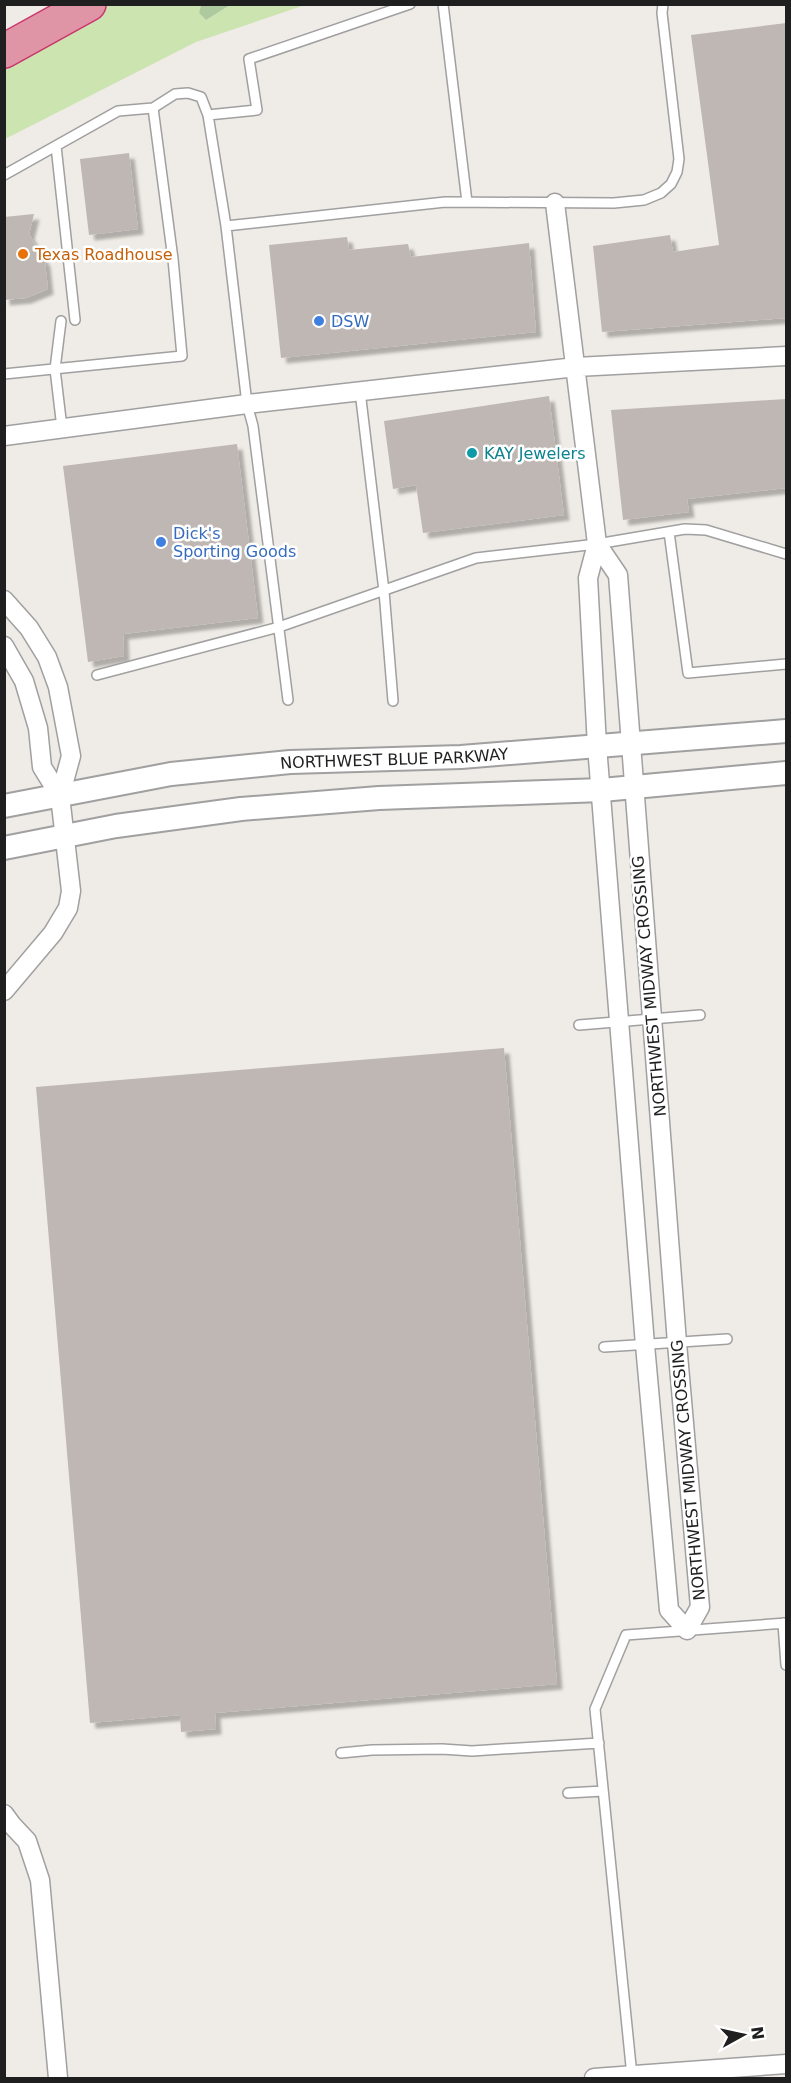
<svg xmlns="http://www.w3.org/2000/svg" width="791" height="2083" font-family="'DejaVu Sans',sans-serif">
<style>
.grass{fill:#cce4b0}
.forest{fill:#adca9e}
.building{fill:#bfb7b3;filter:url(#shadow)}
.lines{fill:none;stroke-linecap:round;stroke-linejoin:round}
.service-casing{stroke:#a0a0a0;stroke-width:12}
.minor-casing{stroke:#a0a0a0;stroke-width:21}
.tertiary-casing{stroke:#a0a0a0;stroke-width:26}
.motorway-casing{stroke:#cb356f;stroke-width:36}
.service{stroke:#fff;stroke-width:9}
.minor{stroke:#fff;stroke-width:18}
.tertiary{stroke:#fff;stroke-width:22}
.motorway{stroke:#df95a6;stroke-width:33}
.food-dot{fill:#e8710a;stroke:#fff;stroke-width:2}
.shop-dot{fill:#3f7fe0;stroke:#fff;stroke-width:2}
.culture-dot{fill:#0f9aa8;stroke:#fff;stroke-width:2}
.labels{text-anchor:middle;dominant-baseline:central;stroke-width:5;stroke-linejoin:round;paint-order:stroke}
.food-label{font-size:16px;fill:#c56008;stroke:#fff;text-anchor:start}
.shop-label{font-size:16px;fill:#366cbe;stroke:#fff;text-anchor:start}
.culture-label{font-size:16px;fill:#0d838f;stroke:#fff;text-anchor:start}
.street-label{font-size:16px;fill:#1f1f1f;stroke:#fff}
</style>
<defs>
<filter id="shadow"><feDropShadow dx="5.5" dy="5.5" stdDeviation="1.5" flood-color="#0004"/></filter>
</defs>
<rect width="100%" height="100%" fill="#efebe6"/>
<path class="grass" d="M110,5H201L199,13L206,20L230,5H305L196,42L5,139V62Z"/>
<path class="forest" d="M201,5V4L230,5L206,20L199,13Z"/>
<path class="building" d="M786,23V318L602,332L593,246L670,235L673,252L719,245L691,35Z
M129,153L138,229L89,235L80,159Z
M34,214L29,234L45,262L48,289L26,298L4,300V217Z
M347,237L349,250L408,244L411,257L529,243L536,332L281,358L269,245Z
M549,396L564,515L423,533L416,485L393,489L384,421Z
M786,399V488L687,499L689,512L623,520L611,410Z
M237,444L258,618L123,634L124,656L88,662L63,466Z
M504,1048L557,1684L215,1713L216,1729L181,1732L180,1715L90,1723L36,1087Z"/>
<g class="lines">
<g class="service-casing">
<path id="service" d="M443,4L467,202
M208,115L257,110L249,59L410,4
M56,146L75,320
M4,175L118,111L153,108L175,94L188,93L201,97L208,115L226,226L247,404L253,426L288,700
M226,226L445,202L614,203L644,200L661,193L671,184L677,172L679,159L662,13L663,4
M61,321L55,369L62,428
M4,374L182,356L173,259L153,108
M360,391L384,591L393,701
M669,532L688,673L786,664
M97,675L279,627L476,558L597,544L685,529L706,530L786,554
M579,1025L700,1015
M604,1347L727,1339
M783,1623L786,1665
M341,1753L372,1750L442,1749L472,1751L599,1743
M568,1793L603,1791
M632,2076L595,1709L626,1635L786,1623"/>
</g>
<g class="minor-casing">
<path id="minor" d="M555,203L597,544L588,578L597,746L645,1345L669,1610L687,1630L700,1607L677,1343L618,575L597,544
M4,436L247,404L576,367L786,356
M4,600L29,628L47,657L58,687L71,756L60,796L71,891L68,908L53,933L4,991
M4,646L24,681L38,728L42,767L60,796
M4,1814L12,1825L27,1841L40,1880L58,2078
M594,2078L786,2064"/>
</g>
<g class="tertiary-casing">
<g id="tertiary">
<path id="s1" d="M4,806L171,774L290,762L461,757L786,731"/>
<path d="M4,848L116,826L241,809L379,798L602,790L786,773"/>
</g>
</g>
<g class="motorway-casing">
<path id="motorway" d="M4,51L89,4"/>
</g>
<use href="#service" class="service"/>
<use href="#minor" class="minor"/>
<use href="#tertiary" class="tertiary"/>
<use href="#motorway" class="motorway"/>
</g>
<circle class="food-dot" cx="23" cy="254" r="6"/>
<g class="shop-dot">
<circle cx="319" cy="321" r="6"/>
<circle cx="161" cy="542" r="6"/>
</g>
<circle class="culture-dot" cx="472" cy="453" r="6"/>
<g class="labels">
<g class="food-label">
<text x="35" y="254">Texas Roadhouse</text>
</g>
<g class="shop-label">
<text x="331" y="321">DSW</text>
<text x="173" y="533">Dick's<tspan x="173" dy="18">Sporting Goods</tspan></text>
</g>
<g class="culture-label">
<text x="484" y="453">KAY Jewelers</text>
</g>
<g class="street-label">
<text stroke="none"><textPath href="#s1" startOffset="394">NORTHWEST BLUE PARKWAY</textPath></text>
<text transform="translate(649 986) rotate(-95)">NORTHWEST MIDWAY CROSSING</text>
<text transform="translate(688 1470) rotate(-95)">NORTHWEST MIDWAY CROSSING</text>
</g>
</g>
<rect width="791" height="2083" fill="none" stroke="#1f1f1f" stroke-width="12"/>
<g transform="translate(743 2035) rotate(82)" stroke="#ffffff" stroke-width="4.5" paint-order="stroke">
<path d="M0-4.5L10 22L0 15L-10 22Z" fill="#1f1f1f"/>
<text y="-9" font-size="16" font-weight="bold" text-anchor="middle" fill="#1f1f1f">N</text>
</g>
</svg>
